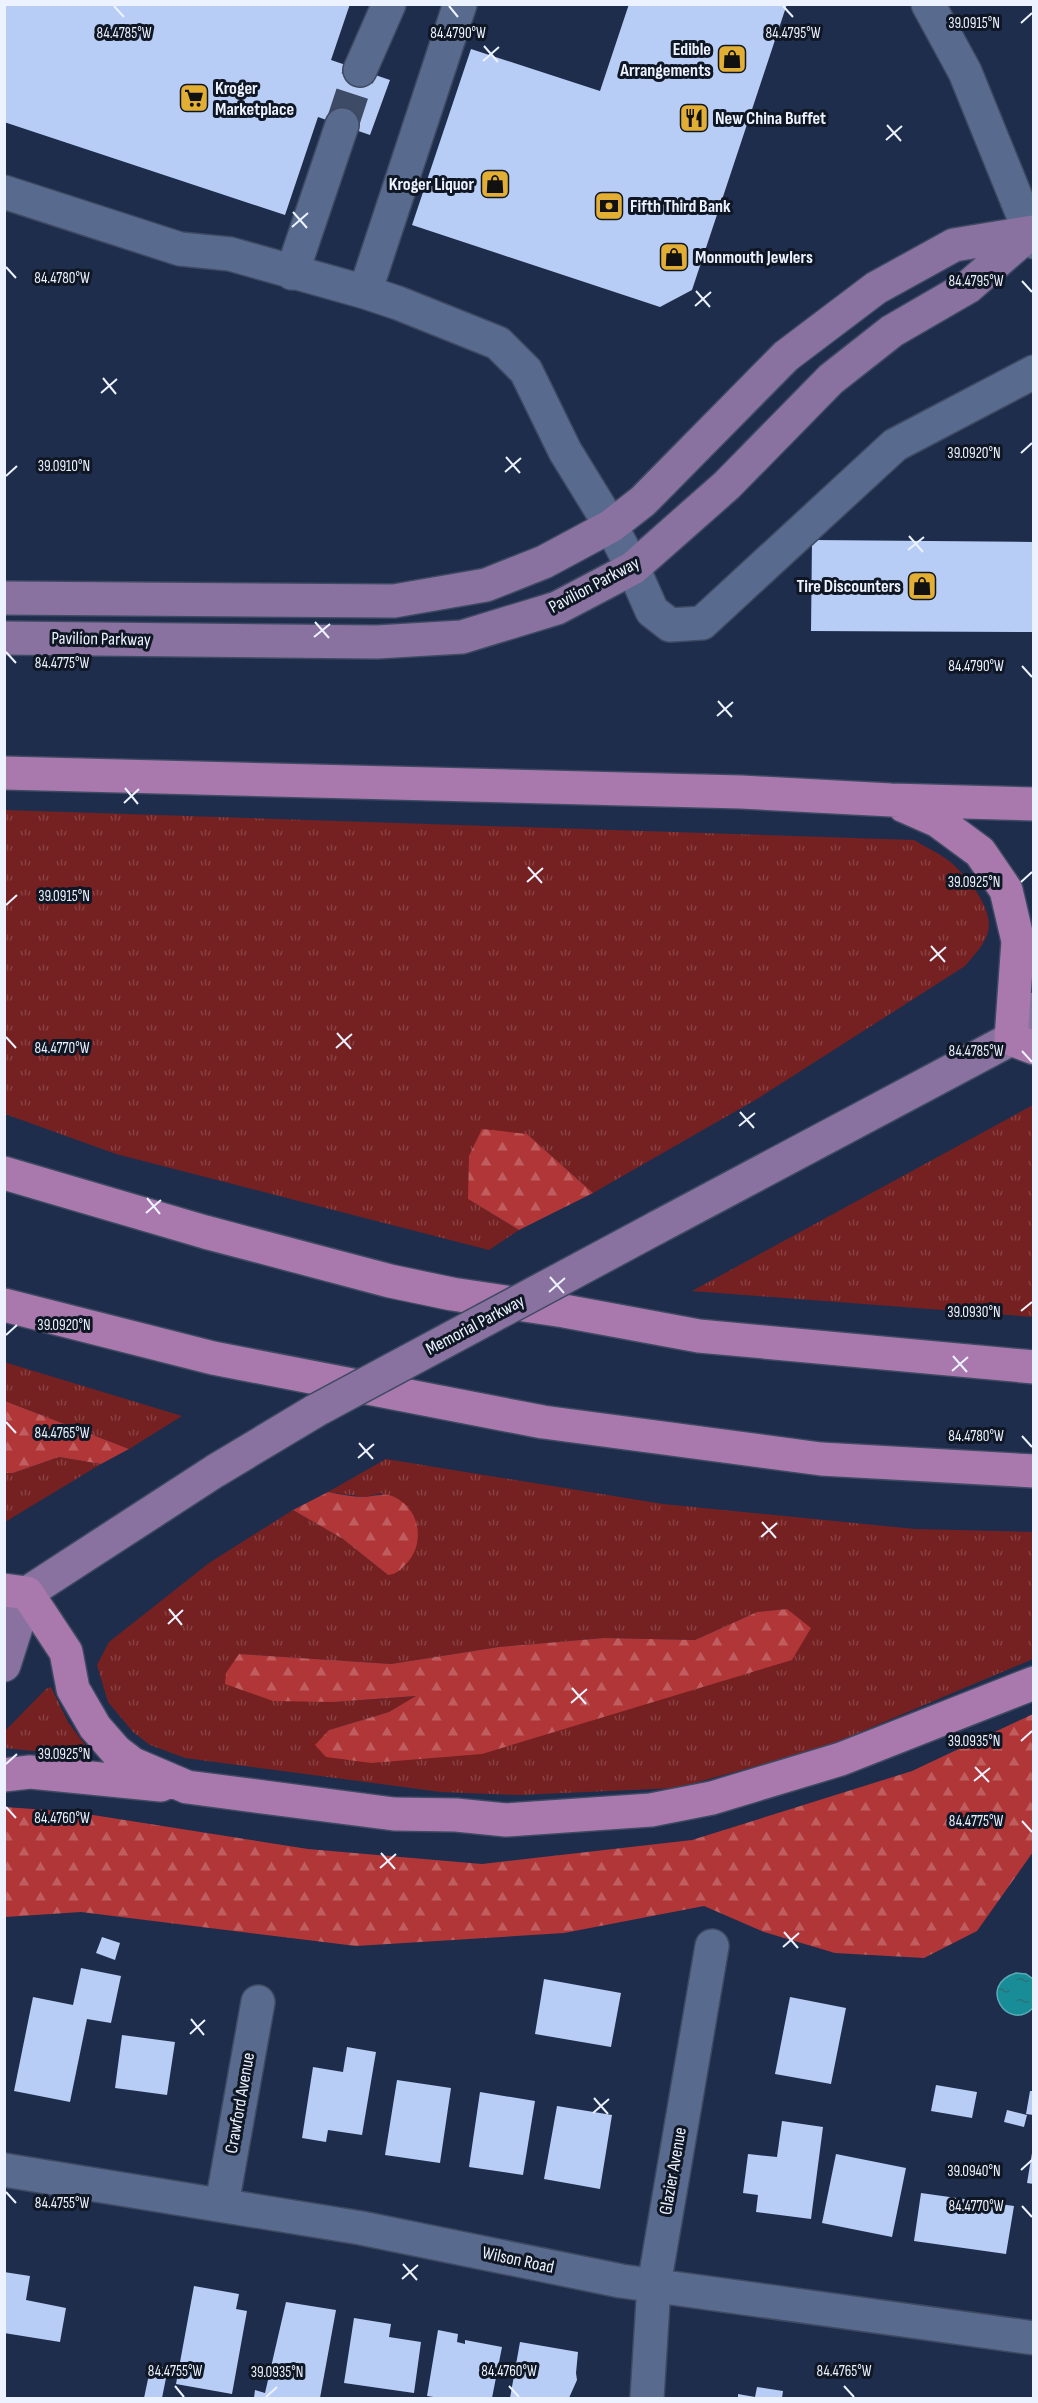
<svg xmlns="http://www.w3.org/2000/svg" width="1038" height="2403" font-family="'Sofia Sans Condensed',sans-serif">
<style>
.grass{fill:url(#grass-tufts);fill-rule:evenodd}
.forest{fill:url(#forest-firs)}
.water{fill:url(#water-ripples);stroke:#58abb6;stroke-width:1.5}
.building{fill:#b8cdf5}
.lines{fill:none;stroke-linecap:round;stroke-linejoin:round}
.minor-tunnel{stroke:#3d4b67;stroke-width:33;stroke-dasharray:33 16;stroke-linecap:butt}
.minor-casing{stroke:#3e4962;stroke-width:36}
.major-casing{stroke:#3e4962;stroke-width:36}
.highway-casing{stroke:#3e4962;stroke-width:36}
.minor{stroke:#586a8e;stroke-width:33}
.major{stroke:#8972a0;stroke-width:33}
.highway{stroke:#a978ac;stroke-width:33}
.major-bridge-casing{stroke:#3e4962;stroke-width:36;stroke-linecap:butt}
.major-bridge{stroke:#8972a0;stroke-width:33}
.ticks{fill:none;stroke:#ecf2ff;stroke-width:2}
.labels{text-anchor:middle;dominant-baseline:central;stroke-width:6;stroke-linejoin:round;paint-order:stroke}
.poi-label{font-size:18px;font-weight:bold;fill:#ecf2ff;stroke:#0f1624;text-anchor:start}
.street-label{font-size:18px;fill:#ecf2ff;stroke:#0f1624}
.ticks-label{font-size:15px;text-anchor:middle;fill:#ecf2ff;stroke:#0f1624;stroke-width:6;stroke-linejoin:round;paint-order:stroke}
</style>
<defs>
<pattern id="grass-tufts" width="24" height="20" patternUnits="userSpaceOnUse" patternTransform="scale(1.5)"><rect width="24" height="20" fill="#752021"/><path d="M3 7l-1-3M5 7V3M7 7l1-3M15 17l-1-3M17 17v-4M19 17l1-3" fill="none" stroke="#894142"/></pattern>
<pattern id="forest-firs" width="22" height="20" patternUnits="userSpaceOnUse" patternTransform="scale(1.5)"><rect width="22" height="20" fill="#b13637"/><path d="M5 1l3.5 6h-7zM16 11l3.5 6h-7z" fill="#bf5d5f"/></pattern>
<pattern id="water-ripples" width="26" height="14" patternUnits="userSpaceOnUse" patternTransform="scale(1.5)"><rect width="26" height="14" fill="#188d97"/><path d="M2 4q2-2 4 0t4 0M15 11q2-2 4 0t4 0" fill="none" stroke="#2b7279"/></pattern>
</defs>
<rect width="100%" height="100%" fill="#1e2d4c"/>
<path class="grass" d="M4,810L914,840C927,848 943,855 954,865C969,880 994,909 988,932C984,946 973,956 965,966L757,1099L593,1193L527,1134L468,1199L519,1230L489,1250L116,1154L5,1114Z
M1033,1105V1317L692,1291Z
M4,1362L182,1416L129,1449L5,1401Z
M59,1457L101,1464L5,1522V1473H13Z
M386,1459L663,1504L915,1529L1033,1532V1659L823,1748L676,1788L519,1795L441,1792L185,1758L150,1745L133,1732L108,1702L97,1665L109,1642L209,1563L293,1510L343,1539L388,1575L382,1493L365,1497L328,1492ZM787,1609L810,1628L329,1730L389,1712L418,1696L334,1702L239,1654L391,1664L499,1647L604,1638L695,1640L757,1612Z
M51,1687L68,1722L91,1753L90,1757L5,1748V1731L46,1689Z"/>
<path class="forest" d="M482,1129L527,1134L593,1193L519,1230L468,1199L469,1156Z
M5,1401L129,1449L101,1464L59,1457L13,1473H5Z
M328,1492C339,1494 353,1497 365,1497C379,1496 387,1491 401,1501C423,1517 423,1549 404,1566C399,1571 396,1574 388,1575L343,1539L293,1510Z
M787,1609L811,1628L792,1660L482,1754L371,1763L326,1757L315,1745L329,1730L389,1712L416,1696L334,1702L273,1701L225,1684L226,1673L239,1654L391,1664L499,1647L604,1638L695,1640L757,1612Z
M1033,1714V1852L977,1931L924,1958L835,1953L764,1932L704,1906L564,1933L356,1946L81,1912L5,1917V1807L74,1812L308,1849L482,1864L692,1840L912,1771Z"/>
<path class="water" d="M1016,1973L1026,1974L1033,1979V2008C1008,2033 976,1985 1016,1973Z"/>
<path class="building" d="M4,4H350L331,60L390,80L370,135L318,117L285,215L4,122Z
M629,4H787L692,290L660,307L412,225L471,49L600,91Z
M812,540L1034,542V632L811,631Z
M102,1937L120,1943L115,1960L96,1953Z
M81,1968L121,1976L111,2023L87,2019L70,2102L14,2091L33,1997L73,2005Z
M544,1979L621,1993L611,2047L535,2034Z
M790,1997L846,2008L831,2084L775,2074Z
M122,2035L175,2042L167,2095L115,2088Z
M347,2047L376,2052L362,2135L328,2130L326,2142L302,2138L313,2067L343,2072Z
M397,2080L451,2088L440,2163L385,2155Z
M936,2085L977,2092L972,2118L931,2111Z
M1030,2091H1034V2115L1026,2114Z
M480,2092L535,2101L523,2175L469,2167Z
M557,2106L612,2115L600,2189L544,2179Z
M1007,2110L1027,2115L1024,2127L1004,2122Z
M782,2121L823,2127L811,2219L756,2212L758,2195L743,2193L748,2154L777,2157Z
M1032,2153H1034V2184L1027,2183Z
M836,2154L906,2168L892,2237L822,2223Z
M921,2193L1014,2206L1006,2254L914,2241Z
M4,2272L30,2276L26,2300L66,2308L60,2342L4,2333Z
M194,2286L239,2294L236,2309L247,2311L232,2394L176,2384Z
M286,2302L336,2310L320,2398H254L255,2390L265,2393Z
M354,2318L391,2324L389,2337L421,2342L414,2393L344,2383Z
M438,2330L458,2334L457,2342L465,2344V2340L502,2347L492,2398H440L427,2396Z
M520,2342L578,2352L576,2373L577,2380L569,2398H510Z
M151,2365L168,2368L162,2398H144Z
M757,2387L783,2391L782,2398H738V2394L755,2397Z"/>
<g class="lines">
<path class="minor-tunnel" d="M342,125L360,70"/>
<g class="minor-casing">
<path id="minor" d="M928,4L965,72L1034,242
M360,70L389,4
M4,192L180,249L230,254L365,292L398,303L498,343L526,371L565,451L611,526L633,568L652,611L670,625L702,623L895,445L1034,372
M292,273L342,125
M365,292L460,4
M4,2170L361,2228L621,2281L1034,2338
M222,2204L258,2002
M647,2398L654,2285L712,1946"/>
</g>
<g class="major-casing">
<path id="major" d="M4,598L394,601L486,585L544,562L611,526L643,501L786,356L876,288L954,245L1033,232
M4,638L377,642L462,637L557,608L633,568L727,485L831,379L892,331L968,287L1030,233
M1011,1039L1034,1009
M656,1228L1011,1039H1034
M4,1598L27,1593L215,1471L315,1411
M4,1665L27,1593"/>
</g>
<g class="highway-casing">
<path id="highway" d="M4,773L741,792L891,800L1034,804
M904,806L938,821L980,852L1006,890L1018,941L1011,1039L1034,1048
M4,1173L205,1232L390,1281L452,1294L564,1311L699,1336L1034,1367
M4,1305L213,1358L543,1422L821,1459L1034,1471
M4,1590L27,1593L66,1652L73,1689L95,1727L116,1751L133,1764L187,1787L394,1814L456,1815L506,1820L651,1810L712,1798L841,1759L1034,1683
M4,1775L30,1772L161,1785"/>
</g>
<use href="#minor" class="minor"/>
<use href="#major" class="major"/>
<use href="#highway" class="highway"/>
<g class="major-bridge-casing">
<path id="major-bridge" d="M315,1411L656,1228"/>
</g>
<use href="#major-bridge" class="major-bridge"/>
</g>
<path class="ticks" d="M114,6L124,17M449,6L458,17M783,6L793,17M1021,23L1032,13M484,46L498,62M483,61L499,47M887,125L901,141M886,140L902,126M293,212L307,228M292,227L308,213M6,267L16,278M1022,281L1032,292M696,291L710,307M695,306L711,292M103,378L116,394M101,393L117,379M1021,453L1032,443M506,457L520,473M505,472L521,458M6,476L17,466M909,536L923,552M908,550L924,537M315,622L329,638M314,637L330,624M6,652L16,663M1022,666L1032,677M718,701L732,717M717,716L733,702M125,788L138,804M124,803L139,789M528,867L542,883M527,882L543,868M1021,882L1032,872M6,905L17,895M931,946L945,962M930,961L946,947M337,1033L351,1049M6,1037L16,1048M336,1048L352,1034M1022,1051L1032,1062M740,1112L754,1128M739,1126L755,1113M147,1198L160,1214M146,1213L161,1200M550,1277L564,1293M549,1292L565,1278M1021,1311L1032,1302M6,1335L17,1325M953,1356L967,1372M952,1371L968,1357M6,1422L16,1433M1022,1436L1032,1447M359,1443L373,1459M358,1458L374,1444M762,1522L776,1538M761,1537L777,1523M169,1609L182,1625M168,1624L183,1610M572,1688L586,1704M571,1703L587,1689M1021,1741L1032,1731M6,1764L17,1754M975,1767L989,1782M974,1781L990,1768M6,1807L16,1818M1022,1821L1032,1832M381,1853L395,1869M380,1868L396,1854M784,1932L798,1948M783,1947L799,1933M191,2019L204,2035M190,2034L205,2020M594,2098L608,2114M593,2113L609,2099M1021,2170L1032,2160M6,2192L16,2203M1022,2206L1032,2217M403,2264L417,2280M402,2279L418,2265M175,2386L184,2397M509,2386L519,2397M844,2386L854,2397M266,2397L277,2387"/>
<defs>
<g id="shop-square" transform="scale(1.5)"><rect x="-9" y="-9" width="18" height="18" rx="4" fill="#e2ae34" stroke="#0f1624"/><path d="M-5-2.5h2.3a2.7 3.5 0 0 1 5.4 0H5L5.5 6h-11ZM-1.5-2.5h3a1.5 2.3 0 0 0-3 0Z" fill="#111"/></g>
<g id="supermarket-square" transform="scale(1.5)"><rect x="-9" y="-9" width="18" height="18" rx="4" fill="#e2ae34" stroke="#0f1624"/><path d="M-6-5.5h2.5l.6 2H6L4.5 2H-2.5L-4.4-4H-6ZM-1.5 3.2a1.3 1.3 0 1 0 .1 0ZM3 3.2a1.3 1.3 0 1 0 .1 0Z" fill="#111"/></g>
<g id="restaurant-square" transform="scale(1.5)"><rect x="-9" y="-9" width="18" height="18" rx="4" fill="#e2ae34" stroke="#0f1624"/><path d="M-5-6h1v4h1v-4h1v4h1v-4h1v5L-1.5 .5V6h-2V.5L-5-1ZM5-6V6H3V1.5H1.5Q1.5-4 5-6Z" fill="#111"/></g>
<g id="bank-square" transform="scale(1.5)"><rect x="-9" y="-9" width="18" height="18" rx="4" fill="#e2ae34" stroke="#0f1624"/><path d="M-6-4H6V4H-6ZM0-2.3a2.3 2.3 0 1 0 0 4.6a2.3 2.3 0 1 0 0-4.6Z" fill="#111"/></g>
</defs>
<g fill-rule="evenodd">
<use href="#shop-square" x="732" y="59"/>
<use href="#supermarket-square" x="194" y="98"/>
<use href="#restaurant-square" x="694" y="118"/>
<use href="#shop-square" x="495" y="184"/>
<use href="#bank-square" x="609" y="206"/>
<use href="#shop-square" x="674" y="257"/>
<use href="#shop-square" x="922" y="586"/>
</g>
<g class="labels">
<g class="poi-label">
<text x="711" y="49" text-anchor="end">Edible<tspan x="711" dy="21">Arrangements</tspan></text>
<text x="215" y="88">Kroger<tspan x="215" dy="21">Marketplace</tspan></text>
<text x="715" y="118">New China Buffet</text>
<text x="474" y="184" text-anchor="end">Kroger Liquor</text>
<text x="630" y="206">Fifth Third Bank</text>
<text x="695" y="257">Monmouth Jewlers</text>
<text x="901" y="586" text-anchor="end">Tire Discounters</text>
</g>
<g class="street-label">
<text transform="translate(594 585) rotate(-28)">Pavilion Parkway</text>
<text transform="translate(101 639) rotate(1)">Pavilion Parkway</text>
<text transform="translate(475 1325) rotate(-28)">Memorial Parkway</text>
<text transform="translate(240 2103) rotate(-80)">Crawford Avenue</text>
<text transform="translate(673 2171) rotate(-80)">Glazier Avenue</text>
<text transform="translate(518 2260) rotate(12)">Wilson Road</text>
</g>
</g>
<g class="ticks-label">
<text x="974" y="28">39.0915°N</text>
<text x="124" y="38">84.4785°W</text>
<text x="793" y="38">84.4795°W</text>
<text x="458" y="38">84.4790°W</text>
<text x="62" y="283">84.4780°W</text>
<text x="976" y="286">84.4795°W</text>
<text x="974" y="458">39.0920°N</text>
<text x="64" y="471">39.0910°N</text>
<text x="62" y="668">84.4775°W</text>
<text x="976" y="671">84.4790°W</text>
<text x="974" y="887">39.0925°N</text>
<text x="64" y="901">39.0915°N</text>
<text x="62" y="1053">84.4770°W</text>
<text x="976" y="1056">84.4785°W</text>
<text x="974" y="1317">39.0930°N</text>
<text x="64" y="1330">39.0920°N</text>
<text x="62" y="1438">84.4765°W</text>
<text x="976" y="1441">84.4780°W</text>
<text x="974" y="1746">39.0935°N</text>
<text x="64" y="1759">39.0925°N</text>
<text x="62" y="1823">84.4760°W</text>
<text x="976" y="1826">84.4775°W</text>
<text x="974" y="2176">39.0940°N</text>
<text x="62" y="2208">84.4755°W</text>
<text x="976" y="2211">84.4770°W</text>
<text x="175" y="2376">84.4755°W</text>
<text x="509" y="2376">84.4760°W</text>
<text x="844" y="2376">84.4765°W</text>
<text x="277" y="2377">39.0935°N</text>
</g>
<rect width="1038" height="2403" fill="none" stroke="#ecf2ff" stroke-width="12"/>
</svg>
